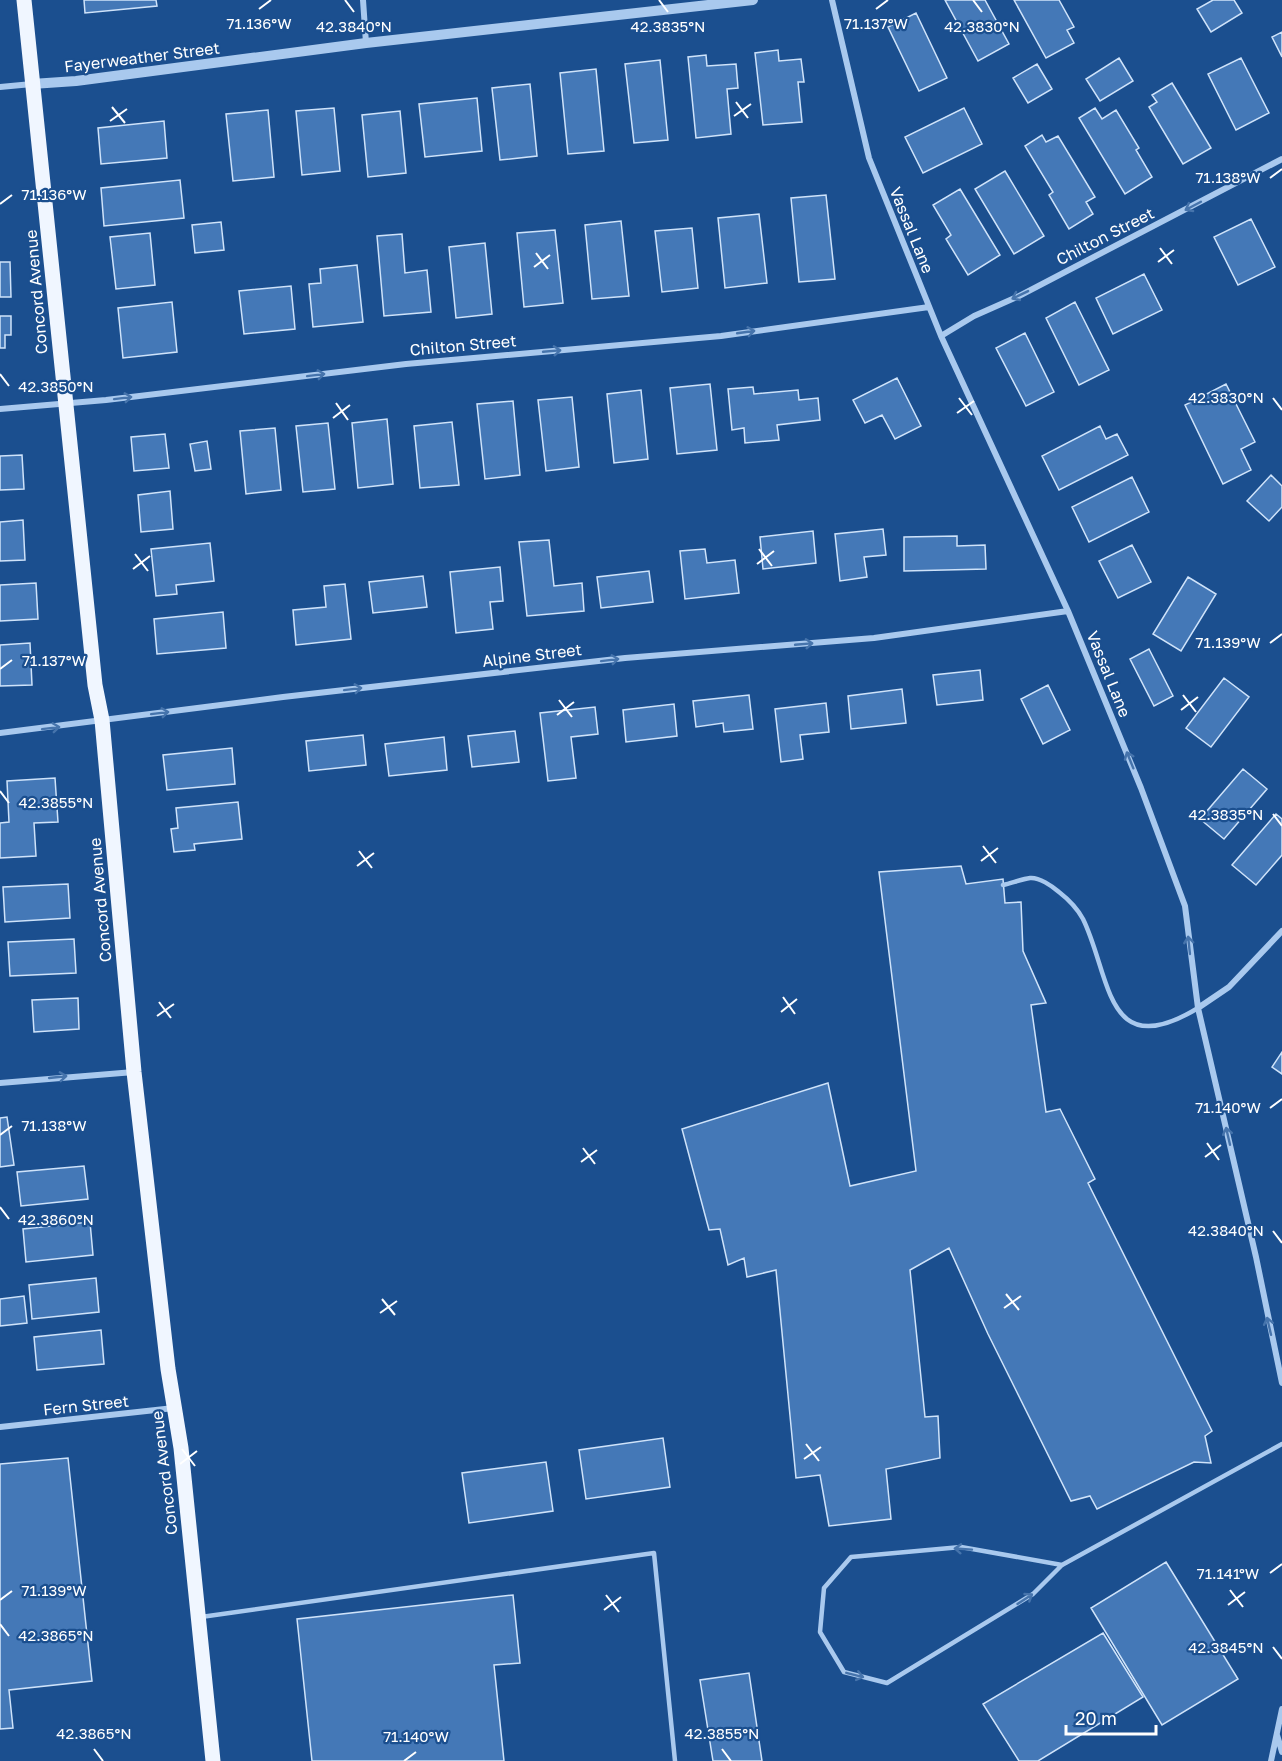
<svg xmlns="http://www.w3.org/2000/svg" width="1282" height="1761" font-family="'Golos Text',sans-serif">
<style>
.building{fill:#4478b7;stroke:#cfe3fa;stroke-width:1.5}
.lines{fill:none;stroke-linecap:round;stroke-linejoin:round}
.service{stroke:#a9c9ee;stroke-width:4.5}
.minor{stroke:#a9c9ee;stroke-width:6}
.tertiary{stroke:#a9c9ee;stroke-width:10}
.primary{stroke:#f0f6ff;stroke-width:15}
.oneway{stroke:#4674ac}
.ticks{fill:none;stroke:#fff;stroke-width:2}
.labels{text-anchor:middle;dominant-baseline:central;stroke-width:4.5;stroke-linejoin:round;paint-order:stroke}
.street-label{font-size:16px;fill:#fff;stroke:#1b4f8f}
.ticks-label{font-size:15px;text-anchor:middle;fill:#fff;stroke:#1b4f8f;stroke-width:4.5;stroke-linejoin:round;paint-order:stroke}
</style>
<rect width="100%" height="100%" fill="#1b4f8f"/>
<path class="building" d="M84,0H156L157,6L85,13Z
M945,0H985L1009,44L978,61Z
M1014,0H1059L1074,27L1067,30L1074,43L1046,58Z
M1213,0H1234L1242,13L1211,32L1197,9Z
M916,13L947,78L919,91L888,27Z
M1282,32V57L1272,37Z
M778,50L779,61L801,59L804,82H798L802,122L763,125L755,53Z
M706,55L707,66L736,64L738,88L727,89L731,134L696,138L688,57Z
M1119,58L1133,81L1100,101L1086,79Z
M1241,58L1269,113L1236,130L1208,74Z
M660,60L668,140L634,143L625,64Z
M1037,64L1052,89L1028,103L1013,78Z
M596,69L604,151L568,154L560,73Z
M1172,83L1211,148L1183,164L1149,107L1157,102L1152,95Z
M530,84L537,156L500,160L492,88Z
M477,98L482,151L425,157L419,104Z
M334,108L340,171L302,175L296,111Z
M964,108L982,144L923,173L905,137Z
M1095,108L1102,119L1116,110L1139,148L1136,150L1152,177L1125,194L1079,118Z
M268,110L274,177L233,181L226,114Z
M400,111L406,173L368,177L362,115Z
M164,121L167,158L101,164L98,128Z
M1042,135L1046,142L1058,136L1095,197L1086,202L1093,214L1069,229L1049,195L1053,192L1025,146Z
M1005,171L1044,236L1014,254L975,189Z
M180,180L184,218L104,226L101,188Z
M960,189L1000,255L968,275L946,239L951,235L933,205Z
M826,195L835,279L799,282L791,198Z
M759,214L767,283L725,288L718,218Z
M1251,219L1275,267L1238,285L1214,237Z
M621,221L629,296L592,299L585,225Z
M221,222L224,250L195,253L192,225Z
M692,228L698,288L662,292L655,231Z
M555,230L563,303L524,307L517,233Z
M150,233L155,285L116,289L110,237Z
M402,234L405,273L427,270L431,312L384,316L377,236Z
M485,243L492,314L456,318L449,247Z
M0,262H10L11,297H0Z
M357,265L363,322L313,327L309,284L321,283L320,269Z
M1144,274L1162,310L1113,334L1096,298Z
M291,286L295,329L244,334L239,291Z
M172,302L177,352L123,358L118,308Z
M1075,302L1109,370L1079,385L1046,318Z
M0,316H11V335H5V348H0Z
M1025,333L1054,392L1026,406L996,348Z
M897,378L921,426L895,439L882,415L865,423L853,400Z
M710,384L717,450L677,454L670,388Z
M1226,384L1255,442L1241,449L1251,470L1223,484L1185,405Z
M753,387L754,394L798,390L799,400L818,398L820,420L777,425L779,440L745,443L744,428L732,430L728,389Z
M641,390L648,459L614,463L607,394Z
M572,397L579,467L546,471L538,400Z
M513,401L520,475L485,479L477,404Z
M387,419L393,484L358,488L352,423Z
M452,422L459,485L420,488L414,426Z
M328,423L335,489L303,492L296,426Z
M1100,426L1106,439L1117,434L1128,455L1059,490L1042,456Z
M275,428L281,490L246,494L240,431Z
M165,434L169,468L134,471L131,437Z
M207,441L211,469L195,471L190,444Z
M22,455L24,489L0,490V456Z
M1271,475L1282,486V507L1269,521L1247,501Z
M1132,477L1149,512L1089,542L1072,507Z
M170,491L173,529L141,532L138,495Z
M23,520L25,560L0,561V522Z
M883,529L886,555L864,557L867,577L840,581L835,534Z
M813,531L816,563L763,569L760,537Z
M957,536V546L985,545L986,569L904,571V537Z
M549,540L554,586L582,583L584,611L527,616L519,542Z
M210,543L214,581L176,585L177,594L156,596L151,549Z
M1132,545L1151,582L1118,598L1099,561Z
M705,549L707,563L735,560L739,593L685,599L680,551Z
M500,567L503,601L490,602L493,629L456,633L450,572Z
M649,571L653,602L601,608L597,577Z
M423,576L427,607L373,613L369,582Z
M1188,577L1216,594L1181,651L1153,634Z
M36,583L38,619L0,621V585Z
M345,584L351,639L296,645L293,610L326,607L324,586Z
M223,612L226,648L157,654L154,619Z
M30,643L32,685L0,686V645Z
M1149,649L1173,696L1154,706L1130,659Z
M980,670L983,700L937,705L933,675Z
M1224,678L1249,697L1211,747L1186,728Z
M1048,685L1070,730L1043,744L1021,699Z
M902,689L906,723L851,729L848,696Z
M749,695L753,729L724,732L723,723L696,727L693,701Z
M826,703L829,732L800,735L803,759L781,762L775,709Z
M674,704L677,736L626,742L623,710Z
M595,707L598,734L571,737L576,778L548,781L540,713Z
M515,731L519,762L472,767L468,736Z
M363,735L366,765L309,771L306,741Z
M444,737L447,770L389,776L385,744Z
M232,748L235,784L167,790L163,755Z
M1243,769L1267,789L1224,839L1200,819Z
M55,778L58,822L34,823L36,856L0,858V823L9,822L7,781Z
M238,802L242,839L194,844L195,850L174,852L171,829L178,828L176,808Z
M1276,814L1282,819V855L1256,885L1232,865Z
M961,866L966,884L1003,879L1005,903L1021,902L1023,951L1046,1003L1031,1005L1046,1112L1060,1109L1095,1179L1088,1183L1212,1431L1205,1436L1211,1463L1194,1462L1097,1509L1090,1496L1071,1501L988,1334L949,1248L910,1270L925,1417L938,1416L940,1458L886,1469L891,1519L829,1526L820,1475L796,1478L776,1270L747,1277L744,1258L728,1265L720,1229L709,1230L682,1129L828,1083L850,1186L916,1171L879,872Z
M68,884L70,918L5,922L3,887Z
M74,939L76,973L10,976L8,942Z
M78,998L79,1029L34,1032L32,1000Z
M1282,1052V1074L1272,1067Z
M7,1117L14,1165L0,1167V1118Z
M84,1166L88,1199L21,1206L17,1172Z
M90,1222L93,1255L26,1262L23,1229Z
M96,1278L99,1312L32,1319L29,1285Z
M24,1296L27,1323L0,1326V1299Z
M101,1330L104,1364L37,1370L34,1337Z
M663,1438L670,1487L586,1499L579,1450Z
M68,1458L92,1681L9,1690L13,1728L0,1729V1464Z
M546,1462L553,1511L469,1523L462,1473Z
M1166,1562L1238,1679L1162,1725L1091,1608Z
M513,1595L520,1663L494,1665L504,1761H312L297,1619Z
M1103,1633L1143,1697L1038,1761H1019L983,1704Z
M749,1673L762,1761H713L700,1680Z"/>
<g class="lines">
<path class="service" d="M1003,885C1012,883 1022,879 1030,878C1039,877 1052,886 1059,892C1068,899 1077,908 1083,919C1111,976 1105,1065 1198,1008
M1062,1565L961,1547L851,1557L824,1588L820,1632L844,1672L887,1683L1033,1594L1062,1565L1282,1444
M201,1617L654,1553L675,1761"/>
<path class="minor" d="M363,0L366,43
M832,0L869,158L941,336L1068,611L1141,788L1185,906L1198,1008L1256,1257L1282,1383
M0,87L32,84
M941,336L974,316L1017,297L1282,159
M0,409L106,400L406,364L721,336L929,307
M0,733L283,697L625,658L874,638L1068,611
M1198,1008L1229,987L1282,931
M0,1083L134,1072
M0,1427L174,1408
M1277,1735L1282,1752
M1271,1761L1282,1709"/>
<path class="tertiary" d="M32,84L76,81L366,43L753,0"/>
<path class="primary" d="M24,0C49,228 70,457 95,685L102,720L134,1072L168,1369L181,1448L213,1761"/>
</g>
<defs><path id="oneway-shaft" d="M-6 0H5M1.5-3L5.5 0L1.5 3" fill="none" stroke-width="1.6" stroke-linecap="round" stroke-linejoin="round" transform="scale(1.5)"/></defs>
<g class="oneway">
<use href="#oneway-shaft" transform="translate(1193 206) rotate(152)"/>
<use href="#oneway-shaft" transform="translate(1020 295) rotate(154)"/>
<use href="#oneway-shaft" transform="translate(746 332) rotate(-8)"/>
<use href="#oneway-shaft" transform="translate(552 351) rotate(-5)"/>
<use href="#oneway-shaft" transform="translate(316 375) rotate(-7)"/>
<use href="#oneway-shaft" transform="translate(123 398) rotate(-7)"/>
<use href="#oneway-shaft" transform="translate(804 644) rotate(-5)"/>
<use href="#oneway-shaft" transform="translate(610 660) rotate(-7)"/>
<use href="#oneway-shaft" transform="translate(353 689) rotate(-7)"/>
<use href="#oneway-shaft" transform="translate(160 713) rotate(-7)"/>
<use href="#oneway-shaft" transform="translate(51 728) rotate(-7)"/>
<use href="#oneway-shaft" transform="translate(1130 760) rotate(-112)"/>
<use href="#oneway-shaft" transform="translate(1189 945) rotate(-96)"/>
<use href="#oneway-shaft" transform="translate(58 1077) rotate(-6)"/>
<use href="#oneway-shaft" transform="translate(1228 1136) rotate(-103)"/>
<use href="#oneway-shaft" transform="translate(1269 1326) rotate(-103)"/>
<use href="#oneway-shaft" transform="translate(963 1549) rotate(-176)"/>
<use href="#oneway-shaft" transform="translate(1025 1599) rotate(-33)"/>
<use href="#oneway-shaft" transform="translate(855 1675) rotate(14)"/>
</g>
<path class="ticks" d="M345,0L354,12M659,0L668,12M973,0L982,12M259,9L271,0M876,9L888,0M736,102L748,118M112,107L125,123M734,116L751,104M110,121L127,109M1270,178L1282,169M0,204L12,195M1160,248L1172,264M536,253L548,269M1158,262L1174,250M534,267L550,255M0,374L9,386M959,398L972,415M1273,398L1282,410M336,403L348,420M957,413L974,401M333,418L350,405M759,549L772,566M135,554L148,571M757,564L774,551M133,569L150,556M1270,643L1282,634M0,669L12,660M1183,695L1196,712M559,700L572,717M1181,710L1198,697M557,715L574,702M0,791L9,803M1273,814L1282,826M983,846L996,863M359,851L372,868M981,861L998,848M357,866L374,853M783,997L795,1014M159,1002L171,1018M781,1012L797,999M157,1016L174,1004M1270,1108L1282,1099M0,1135L12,1126M1207,1143L1219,1160M583,1148L595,1164M1205,1157L1221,1145M581,1162L597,1150M0,1207L9,1219M1273,1231L1282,1243M1006,1294L1019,1310M382,1299L395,1315M1004,1308L1021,1296M380,1313L397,1301M806,1444L819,1461M182,1449L195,1466M804,1459L821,1447M180,1464L197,1451M1270,1573L1282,1564M1230,1590L1243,1607M606,1595L619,1612M0,1600L12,1591M1228,1605L1245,1592M604,1610L621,1597M0,1624L9,1636M1273,1647L1282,1659M94,1749L103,1761M722,1749L731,1761M404,1761L416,1752"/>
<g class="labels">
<g class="street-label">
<text transform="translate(142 57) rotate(-7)">Fayerweather Street</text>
<text transform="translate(912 230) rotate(68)">Vassal Lane</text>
<text transform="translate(1105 236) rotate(-27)">Chilton Street</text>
<text transform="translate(36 292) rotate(-95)">Concord Avenue</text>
<text transform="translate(463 345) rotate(-5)">Chilton Street</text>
<text transform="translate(532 655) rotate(-7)">Alpine Street</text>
<text transform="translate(1109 674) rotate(68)">Vassal Lane</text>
<text transform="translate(100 900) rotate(-95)">Concord Avenue</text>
<text transform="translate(86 1405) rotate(-6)">Fern Street</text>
<text transform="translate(164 1473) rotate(-97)">Concord Avenue</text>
</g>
</g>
<g class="ticks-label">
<text x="259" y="29">71.136°W</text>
<text x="876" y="29">71.137°W</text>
<text x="354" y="32">42.3840°N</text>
<text x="668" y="32">42.3835°N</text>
<text x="982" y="32">42.3830°N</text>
<text x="1228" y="183">71.138°W</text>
<text x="54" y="200">71.136°W</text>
<text x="56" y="392">42.3850°N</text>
<text x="1226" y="403">42.3830°N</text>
<text x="1228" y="648">71.139°W</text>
<text x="54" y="666">71.137°W</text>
<text x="56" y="808">42.3855°N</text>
<text x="1226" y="820">42.3835°N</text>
<text x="1228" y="1113">71.140°W</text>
<text x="54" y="1131">71.138°W</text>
<text x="56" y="1225">42.3860°N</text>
<text x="1226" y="1236">42.3840°N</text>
<text x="1228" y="1579">71.141°W</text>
<text x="54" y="1596">71.139°W</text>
<text x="56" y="1641">42.3865°N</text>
<text x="1226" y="1653">42.3845°N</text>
<text x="94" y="1739">42.3865°N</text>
<text x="722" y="1739">42.3855°N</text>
<text x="416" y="1742">71.140°W</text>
</g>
<path d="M1066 1725v9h90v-9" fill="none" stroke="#ffffff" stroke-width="3"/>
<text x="1075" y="1725" font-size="18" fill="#ffffff" stroke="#1b4f8f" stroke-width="4.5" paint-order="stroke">20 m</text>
</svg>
